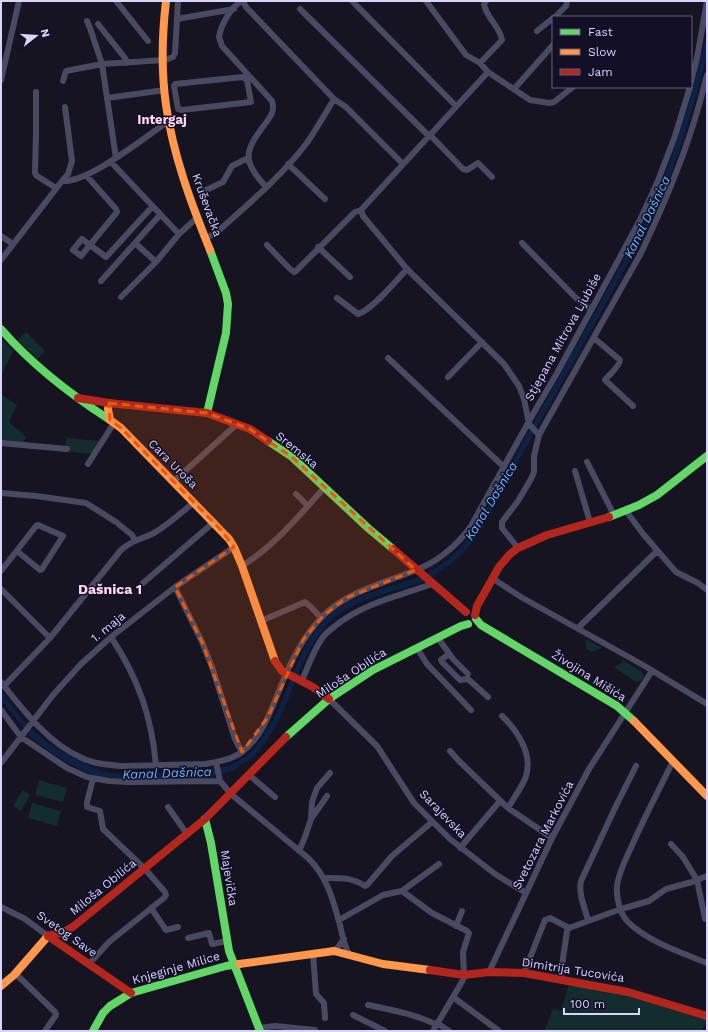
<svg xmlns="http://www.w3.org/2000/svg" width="708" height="1032" font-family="'Work Sans',sans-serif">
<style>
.green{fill:#132c2d}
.water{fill:#0d2144}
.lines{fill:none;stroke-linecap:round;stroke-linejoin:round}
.canal{stroke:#0d2144;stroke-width:5.5}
.street{stroke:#4a4962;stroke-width:6}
.fast{stroke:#63d668;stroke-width:8}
.slow{stroke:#ff974d;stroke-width:8}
.jam{stroke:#b3261e;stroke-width:8}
.marked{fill:#e8590c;fill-opacity:0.2;stroke:#e8590c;stroke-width:3;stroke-dasharray:8 5;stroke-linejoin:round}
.labels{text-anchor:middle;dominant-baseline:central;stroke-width:3;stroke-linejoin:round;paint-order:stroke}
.street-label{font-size:12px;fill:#d9d4ff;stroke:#130f26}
.neighbourhood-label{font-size:13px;font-weight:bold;fill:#ffd6f0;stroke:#130f26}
.water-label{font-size:13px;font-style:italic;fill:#62b6ff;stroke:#130f26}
.quarter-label{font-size:14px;font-weight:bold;fill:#ffd6f0;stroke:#130f26}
</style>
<rect width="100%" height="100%" fill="#161421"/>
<path class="green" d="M26,332L45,351L38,359L18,340Z
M1,338L13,351L1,376Z
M1,394L17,405L9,422L26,437L24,442H1Z
M67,438L100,441L91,454L70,452V447L65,446Z
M584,638L602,648L591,652L585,648L587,646Z
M623,660L642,672L644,677L641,681L636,682L614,667L622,663Z
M39,780L67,788L63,802L35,795Z
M23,790L30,795L21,811L13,806Z
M32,803L61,811L57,826L28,818Z
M569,984L620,993L707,1020L702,1031H544L553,1009L561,1011Z"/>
<path class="water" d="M1,691C13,707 25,724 41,737C51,747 64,753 77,760C91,767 104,773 120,774C138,775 157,773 175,772C206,771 228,772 253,751L257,755L232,771L212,777L129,779L98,776L79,769L50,752L29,735L1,700Z"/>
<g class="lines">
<path class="canal" d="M250,757C256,751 261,745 265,738C292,700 296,649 331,617C357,594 393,591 423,578C442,570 461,553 474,536L633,249C642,233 651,217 658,200C679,150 694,97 707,45"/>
<path class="street" d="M116,1L148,41
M241,1C231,8 221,24 219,37L222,46L272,101C275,111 271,116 265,124C244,152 242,160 266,187
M243,1L246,7L334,99L346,107L403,164
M352,1L456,106
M426,1L466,55L480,63L488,72L530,100L549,103L554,102L573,87
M300,9L429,136
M555,17L566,6L567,1
M177,19L234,9
M87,21L90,28L102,64L165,60L173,57L175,53L178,1
M98,24L125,58L127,63
M537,31L553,18
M480,63L502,40C500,26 486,18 484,4L486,1
M243,77L247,80L251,102L182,110L178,109L174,86L175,84Z
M1,80L19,1
M63,81L66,71L102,64L116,158
M691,82L697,58L707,1
M514,89L553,45
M36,92V133L35,173L37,176L56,188
M107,98L165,90
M430,135L463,169L467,170L478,163L492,177
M111,162L179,234L198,217
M288,164L325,199
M86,175L116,209L117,212L81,256L73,250L82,239L106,257L152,207
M62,181L68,174L72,161L65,107
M202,192L223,182L232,166L248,158
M361,210L363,216L407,269L504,364L519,386L524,399L529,424L539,435
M1,236L13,244
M206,238L216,233C247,205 281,177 306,144C316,130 325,114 334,99
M135,243L156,262
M522,243L575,297L591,310
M267,245L289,268L294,272L296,271L355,212L361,210L488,72
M318,247L350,277
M1,260L62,181C89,183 146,136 169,121
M101,281L160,215
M121,297L156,262L179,234
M337,298L358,314C372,310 396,281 407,269
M594,338L620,360C619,368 609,374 605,380L633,406
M388,358L504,467
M448,377L482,342
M1,443L67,449
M587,462L614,515
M88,464L114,423
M575,471L590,522
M174,481L237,424
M1,493L36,496L86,503L116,522L132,535L135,540
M296,494L308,506
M626,511L644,535L676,572L698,583L707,590
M518,548L502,528V522L518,501L531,479L534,472V456L539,435L641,253C664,205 685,156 699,105C702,95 704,85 707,75
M242,566C274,546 299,516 324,488
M1,571L36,526L38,525L63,536L42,569L40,570L17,551
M492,578L521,597L643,665L707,704
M143,583L214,522
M175,587L202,642L212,667L235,739L242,752
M1,589L50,638
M261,621L305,602L311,607L321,618
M578,628L657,551
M111,637C138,678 152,717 156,766
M438,638L453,659L468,674
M417,648L427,664L471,710
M449,654L441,660L442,662L460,680L467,679H468L488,697
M302,681C308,666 313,651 323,637C326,633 330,630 334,627C361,604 399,596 432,584
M1,682C23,710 49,744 82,758C94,764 109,765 122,766L205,764C217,762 231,760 242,752C266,734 274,700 286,674C295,653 307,632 323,616C350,589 390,582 423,567C441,559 460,542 471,526L533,414L557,373L640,220L657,183L675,136L690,87
M4,686L50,638L121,550C133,539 141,540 154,533C169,524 181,513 194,502
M329,699L377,746L414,803L450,839L495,874L526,893
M1,710L21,737L67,768L87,777L109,781L128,782L220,781
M502,716C517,730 533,754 526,776C523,786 513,799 508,808
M450,751L459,761L508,808L552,838
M673,761C660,788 646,814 634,841C628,855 619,870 617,886C616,898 620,915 629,923C651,943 680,952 707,963
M216,762L220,781L231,794L308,858C327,876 333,900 340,925C342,935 344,945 349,954
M1,763L53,695L81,664L111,637L175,587L234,547
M249,775L275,797
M168,807L187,834
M311,819L327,796
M671,844L683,857L697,880L705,919
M460,848L500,801
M299,851L305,837L311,819L312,802L317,788L330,773
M324,878C339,878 352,877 365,886L367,885L392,856L432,822
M402,891L439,864
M1,907L25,919L48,936
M151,908L166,930L178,927
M339,920L383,895L402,891L432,913L467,931L469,933L463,952L464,975L463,980L433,1031
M588,920C585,909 578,893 581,881L615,808L636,766
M456,926L462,911
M188,938L209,933L212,944L227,941
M334,951L338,947L344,939
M313,953L316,994L324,1003L325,1018
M89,964L109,942L164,898L166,895L165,892L145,869L103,829L100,811L87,807V802L93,779
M489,972L552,838L589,769L652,671
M524,973L545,920L550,918L569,928
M16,974L55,1012L56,1015L45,1031
M560,979L567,931L569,928L621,909L649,901L666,889L692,882L707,876
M453,997L499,1031
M368,1005C392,1010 415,1014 437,1025
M353,1015L385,1031
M437,1023L449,1031
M259,1028L275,1026L315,1030"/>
<path class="fast" d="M1,329C33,366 70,394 110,420
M207,413L226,333L228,304L226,293L210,250
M268,441L292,457L368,528L393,549
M609,517L639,505L657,495L707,456
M476,619L481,625L617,706L634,721
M286,737L329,699L373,670L461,626L468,624
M205,819L211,843L229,951L260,1031
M93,1031L103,1013L110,1006L131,993L226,966L239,964"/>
<path class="slow" d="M166,1C162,35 161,70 166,105C173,155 191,203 210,250
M109,403L108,409L110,420L121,428L229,539L234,547L242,566L275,661
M634,721L707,796
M239,964L334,951L383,964L430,970
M1,986L14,975L48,936"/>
<path class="jam" d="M78,398L109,403L207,413L250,429L268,441
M393,549L466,612
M475,615L477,606L499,567L510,554L518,548L547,535L609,517
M275,661L282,671L313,687L329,699
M48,936L64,932L74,926L205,819L286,737
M48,936L131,993
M430,970L464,975L489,972L524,973L628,992L707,1016"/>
</g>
<path class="marked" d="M109,403L207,413L250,429L292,457L416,570L346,598L323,616L303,640L268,717L242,752L202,642L175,587L234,547L221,530L121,428L110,420Z"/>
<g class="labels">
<g class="street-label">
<text transform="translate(207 205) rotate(70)">Kruševačka</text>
<text transform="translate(563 337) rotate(-61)">Stjepana Mitrova Ljubiše</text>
<text transform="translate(297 450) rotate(39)">Sremska</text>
<text transform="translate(173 464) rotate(45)">Cara Uroša</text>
<text transform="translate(108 627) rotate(-39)">1. maja</text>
<text transform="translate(351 673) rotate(-33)">Miloša Obilića</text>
<text transform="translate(589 676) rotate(32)">Živojina Mišića</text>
<text transform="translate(443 814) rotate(46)">Sarajevska</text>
<text transform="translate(543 835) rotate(-63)">Svetozara Markovića</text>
<text transform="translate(229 878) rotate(81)">Majevička</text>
<text transform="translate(103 887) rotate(-39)">Miloša Obilića</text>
<text transform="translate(67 934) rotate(35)">Svetog Save</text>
<text transform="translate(176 968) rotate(-16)">Knjeginje Milice</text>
<text transform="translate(573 970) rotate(9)">Dimitrija Tucovića</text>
</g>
<g class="neighbourhood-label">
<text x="162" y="119">Intergaj</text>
</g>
<g class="water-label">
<text transform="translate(647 217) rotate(-64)">Kanal Dašnica</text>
<text transform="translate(491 501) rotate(-59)">Kanal Dašnica</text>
<text transform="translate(167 773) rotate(-2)">Kanal Dašnica</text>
</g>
<g class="quarter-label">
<text x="110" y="589">Dašnica 1</text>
</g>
</g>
<rect width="708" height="1032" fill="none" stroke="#d9d4ff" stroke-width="4"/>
<rect x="552" y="16" width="140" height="72" fill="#130f26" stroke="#625e7d"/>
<rect x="560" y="29" width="20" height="6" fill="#63d668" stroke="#625e7d"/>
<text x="588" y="36" font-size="12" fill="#d9d4ff">Fast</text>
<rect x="560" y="49" width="20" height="6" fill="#ff974d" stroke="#625e7d"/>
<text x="588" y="56" font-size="12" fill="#d9d4ff">Slow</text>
<rect x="560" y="69" width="20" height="6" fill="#b3261e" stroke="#625e7d"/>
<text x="588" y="76" font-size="12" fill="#d9d4ff">Jam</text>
<g transform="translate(36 36) rotate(73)" stroke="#130f26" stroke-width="3" paint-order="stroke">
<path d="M0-3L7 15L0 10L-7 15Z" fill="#d9d4ff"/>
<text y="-6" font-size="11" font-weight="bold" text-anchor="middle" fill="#d9d4ff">N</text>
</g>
<path d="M564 1008v6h75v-6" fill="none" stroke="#d9d4ff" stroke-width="2"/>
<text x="570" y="1008" font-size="12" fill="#d9d4ff" stroke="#130f26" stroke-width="3" paint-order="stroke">100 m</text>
</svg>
